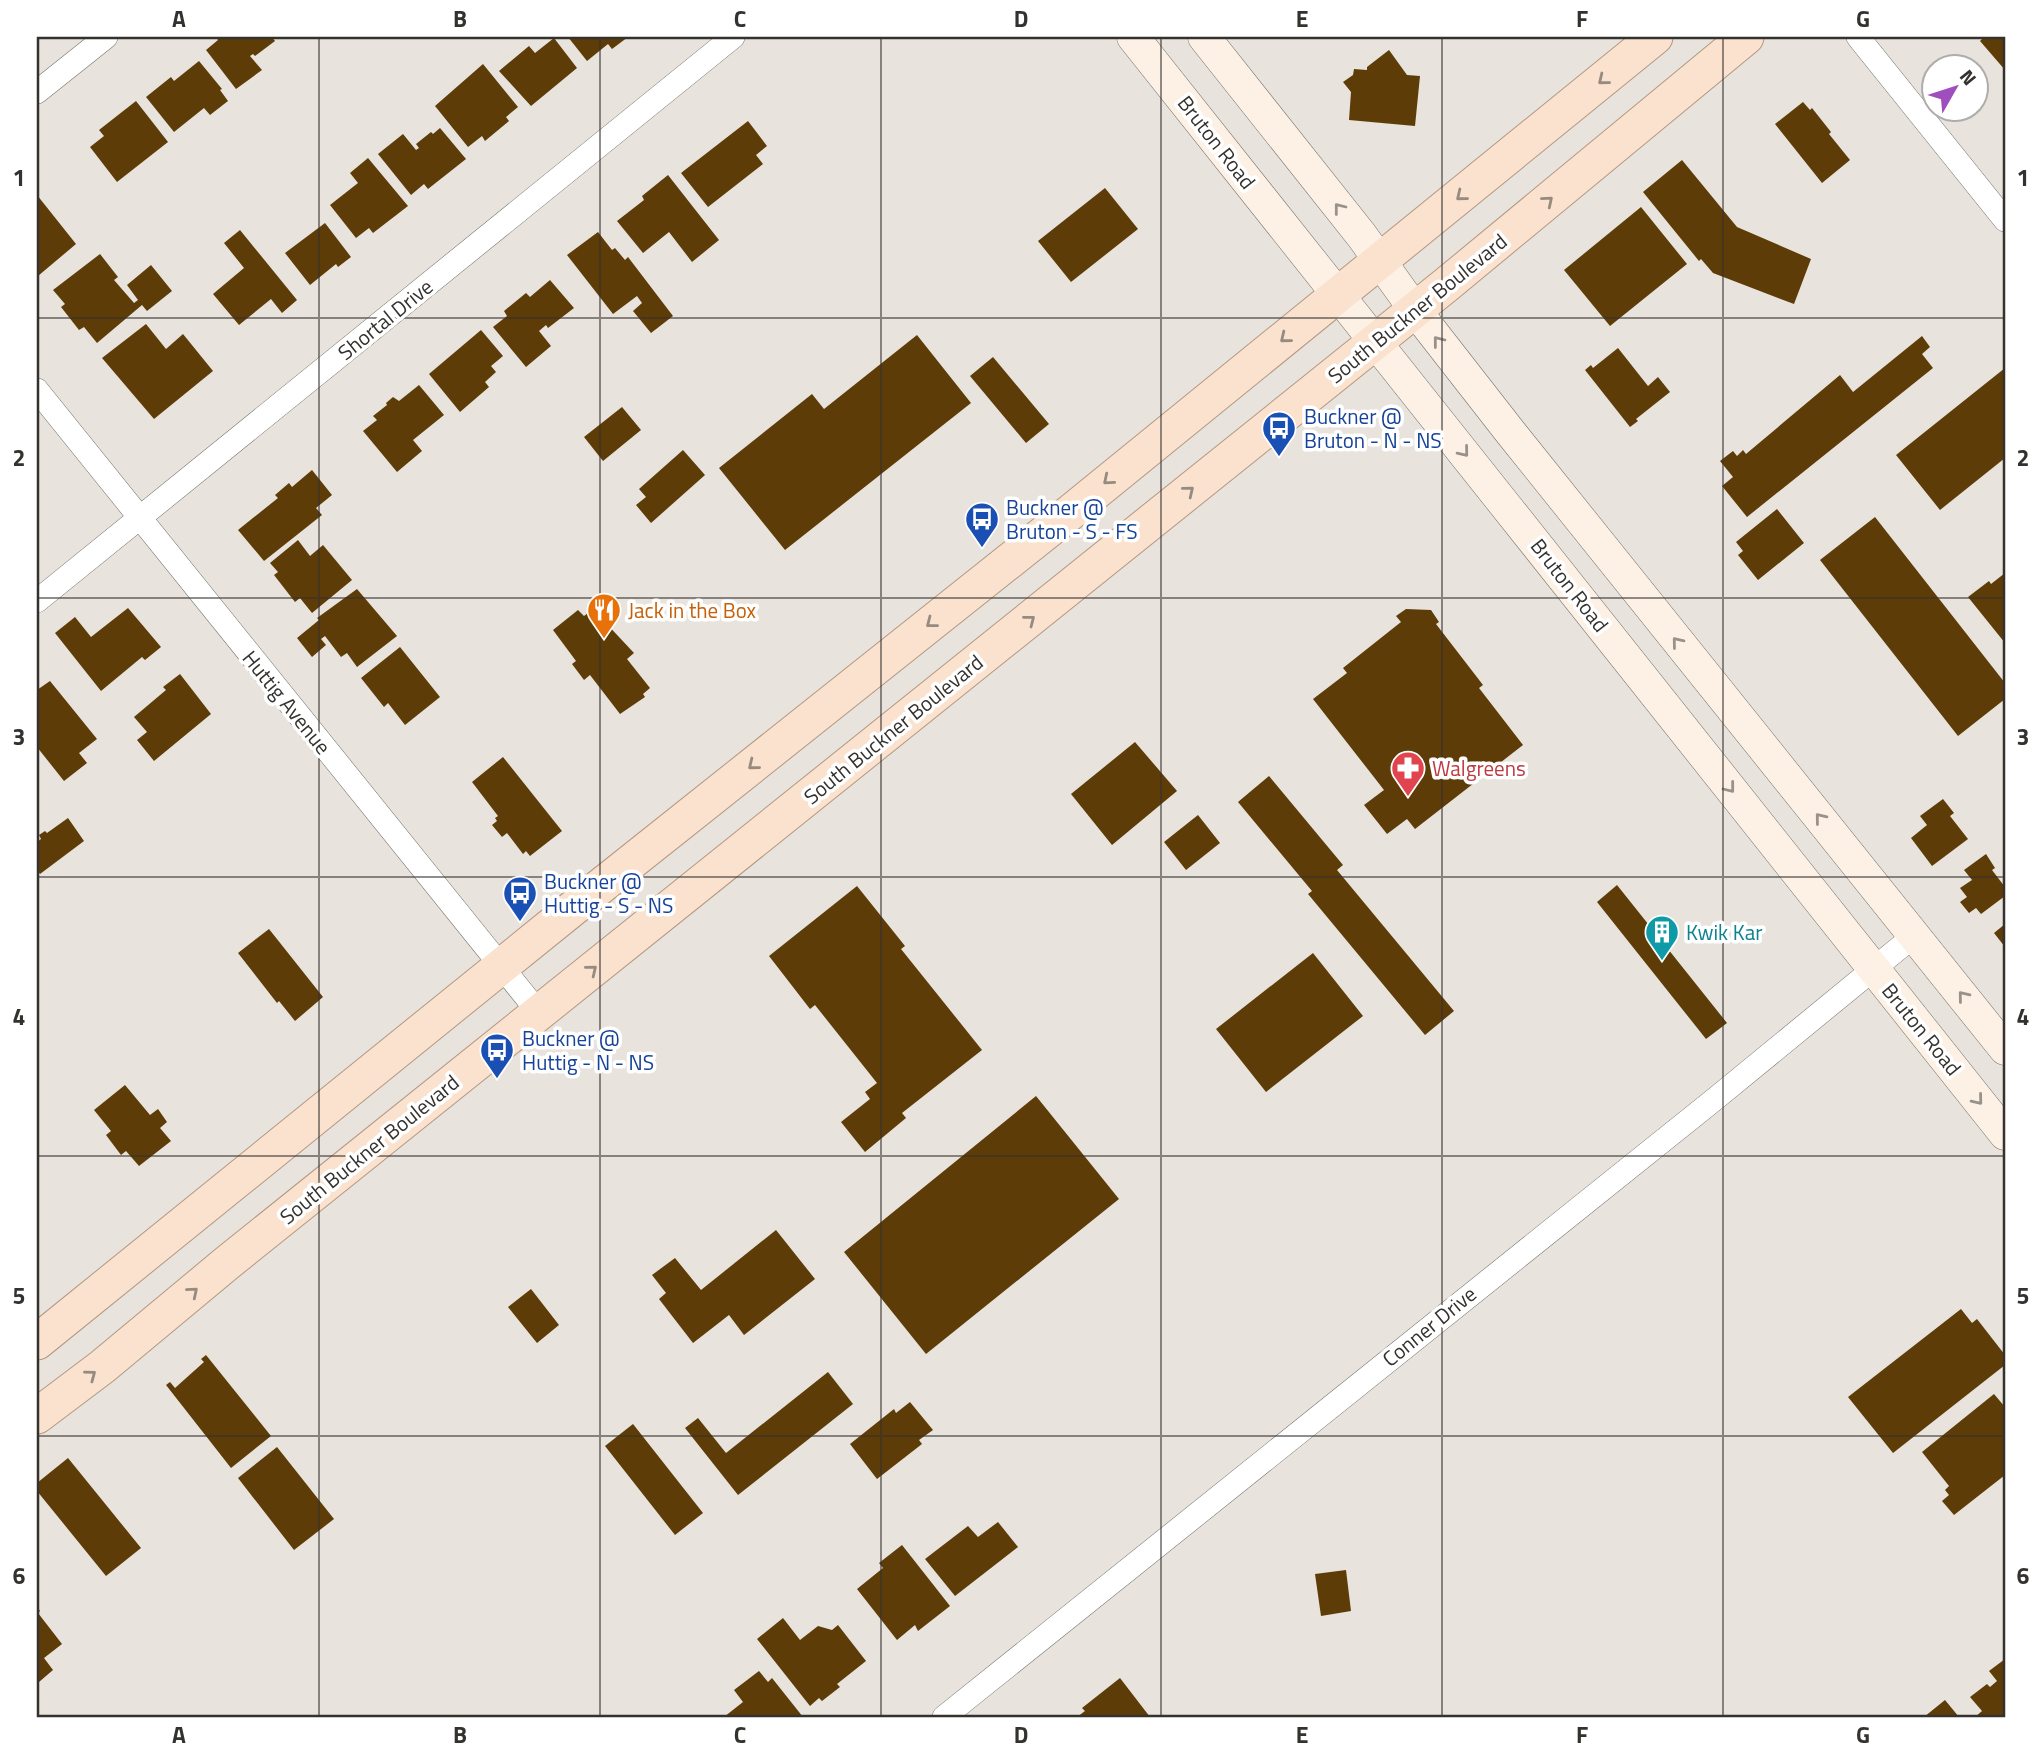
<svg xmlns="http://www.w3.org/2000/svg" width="2042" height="1754" font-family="'Titillium Web',sans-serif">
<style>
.building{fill:#5d3c07}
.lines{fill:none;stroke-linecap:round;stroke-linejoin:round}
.street-casing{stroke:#76726c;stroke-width:24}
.secondary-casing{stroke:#76726c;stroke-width:33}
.primary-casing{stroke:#b39881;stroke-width:37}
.street{stroke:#fff;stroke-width:23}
.secondary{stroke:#fdf1e6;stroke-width:32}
.primary{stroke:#fae2ce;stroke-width:35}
.oneway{stroke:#978a7e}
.oneway2{stroke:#98928a}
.grid{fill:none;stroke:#34322f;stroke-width:2;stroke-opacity:0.55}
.labels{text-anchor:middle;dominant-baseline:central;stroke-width:7;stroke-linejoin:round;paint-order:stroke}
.street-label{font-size:21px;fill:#34322f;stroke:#fff}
.transit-label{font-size:21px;fill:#164399;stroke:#fff;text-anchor:start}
.food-label{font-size:21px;fill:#c56008;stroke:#fff;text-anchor:start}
.health-label{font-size:21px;fill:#be3a42;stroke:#fff;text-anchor:start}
.culture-label{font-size:21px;fill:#0d838f;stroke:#fff;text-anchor:start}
.neatline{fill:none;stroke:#34322f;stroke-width:2.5}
.grid-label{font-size:23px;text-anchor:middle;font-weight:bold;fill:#34322f}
</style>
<rect width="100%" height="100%" fill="#e8e3dc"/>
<path class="building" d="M216,37H272L275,41L255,56L253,54L250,56L262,70L236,89L206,50L218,40Z
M568,37H628L612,49L608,44L587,61Z
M1984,37H2005V70L1980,41Z
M554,38L577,68L531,106L499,71L529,46L535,53Z
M1389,50L1407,75L1420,76L1415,126L1349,120L1351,92L1343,82L1353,75L1354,69L1367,70V67Z
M199,61L222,89L220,90L228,101L210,115L204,108L174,132L146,97L171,77L174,81Z
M483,64L518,107L506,117L509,121L485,141L482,136L468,147L435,106Z
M136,101L168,142L117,182L90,147L104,136L99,130Z
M1803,102L1810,110L1812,108L1831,132L1829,134L1850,160L1822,183L1775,124Z
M748,121L767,146L756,155L763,164L708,207L681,173Z
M440,128L466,159L428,189L424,184L411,195L378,154L403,134L416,150L419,148L416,144L431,132L433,134Z
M368,158L408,206L373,233L369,228L356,238L330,205L358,183L350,173Z
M1682,160L1737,227L1811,259L1794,304L1713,273L1701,259L1699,261L1643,192Z
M668,175L719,240L692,262L669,232L643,253L617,221L644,200L642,196Z
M1105,188L1138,229L1071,282L1038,241Z
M37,195L76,244L38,276L37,275Z
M1641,207L1687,264L1610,326L1564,270Z
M325,223L351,257L338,267L336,264L310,285L285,253Z
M240,230L297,300L282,313L271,299L239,325L213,294L244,268L224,243Z
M598,232L612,250L615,248L625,260L628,257L673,316L651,333L633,311L642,303L637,296L613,314L567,255Z
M100,254L118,277L114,280L134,303L138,300L127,285L151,265L172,291L147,311L142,305L97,343L84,327L79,330L61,307L65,304L53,290Z
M550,280L574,308L548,328L546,325L539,331L551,346L526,367L493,327L507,316L504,311L526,293L530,297Z
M146,324L166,349L183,334L213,371L154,419L102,358Z
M481,330L503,356L491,366L496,372L485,382L489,387L460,412L429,374Z
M917,335L971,403L785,550L719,468L812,394L824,409Z
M1922,336L1930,347L1922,354L1933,368L1747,517L1722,486L1733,477L1720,461L1733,451L1737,456L1743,450L1746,454L1840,375L1853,392Z
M1618,348L1648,386L1658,377L1670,392L1636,419L1638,421L1630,427L1585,370L1591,365L1593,368Z
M993,357L1049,424L1026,443L970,376Z
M2005,368V458L1940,510L1896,455Z
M419,385L444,415L413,440L422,451L397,472L363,431L377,420L373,416L387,405L386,403L393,397L399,401Z
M622,407L641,430L603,461L584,437Z
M683,450L705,475L651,523L636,505L646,497L639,489Z
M312,470L332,495L316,508L322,515L264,561L238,530L278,498L275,495L289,483L292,487Z
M1777,509L1804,543L1758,580L1738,555L1743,551L1736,542Z
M1875,517L2005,683V699L1958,736L1820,560Z
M298,540L310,556L323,545L352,580L312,613L300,598L295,602L274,575L278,572L270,563Z
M2005,573V643L1968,597L1989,581L1991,584Z
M357,589L397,636L357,667L347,653L341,657L325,636L321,639L326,645L312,657L297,638L319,620L317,618Z
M128,608L161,647L145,660L142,657L101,691L55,633L75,617L91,637Z
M1406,609L1431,610L1439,622L1436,624L1483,685L1479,688L1523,745L1415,829L1407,819L1387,834L1364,805L1384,790L1313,699L1347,673L1343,668L1401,622L1396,616Z
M578,610L584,616L588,613L598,626L604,621L634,653L627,659L650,688L643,694L645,697L620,714L590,675L584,680L572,664L576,661L553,630Z
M400,647L440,697L405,725L388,703L384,707L361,678Z
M180,674L211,714L154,761L137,740L147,732L134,717L166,690L163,687Z
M50,681L97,739L79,753L87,763L64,781L37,747V690Z
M1135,742L1177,791L1112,845L1071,794Z
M503,757L562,831L530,856L526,851L523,854L507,833L502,837L492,825L497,821L495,818L498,816L472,782Z
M1269,776L1343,865L1337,870L1454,1011L1425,1035L1308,894L1312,891L1238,802Z
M1943,799L1954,813L1950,816L1968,839L1932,866L1911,838L1927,825L1920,816Z
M1198,815L1220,843L1186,870L1164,842Z
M68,818L84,841L40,874L37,870V842L41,839L39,835L45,831L47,833Z
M1986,854L1995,868L1992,870L2005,887V896L1981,914L1976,908L1969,913L1960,902L1967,897L1960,888L1972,880L1964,870Z
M1617,885L1727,1023L1706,1039L1597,902Z
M857,886L905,946L901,949L982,1050L902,1113L906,1118L865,1152L841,1122L870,1099L865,1092L877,1083L815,1005L810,1009L769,956Z
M2005,924V947L1994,933Z
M269,929L323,997L295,1021L279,1001L277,1003L238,953Z
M1313,953L1363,1016L1266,1092L1216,1029Z
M125,1085L150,1115L158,1109L167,1122L160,1128L171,1141L139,1166L126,1151L121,1155L106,1135L111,1131L94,1110Z
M1036,1096L1119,1199L926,1354L844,1252Z
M776,1230L815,1279L744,1335L729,1315L693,1343L659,1299L666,1293L652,1275L675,1258L701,1290Z
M531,1289L559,1325L537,1343L508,1307Z
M1961,1309L1972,1323L1977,1319L2005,1355V1365L1893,1453L1848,1397Z
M206,1355L271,1436L231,1468L166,1385L170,1382L175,1388L204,1362L201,1359Z
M828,1372L853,1404L738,1495L685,1428L698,1418L726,1453Z
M1994,1394L2005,1407V1475L1954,1515L1942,1501L1949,1495L1945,1490L1949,1486L1922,1452Z
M910,1402L933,1430L919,1440L922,1444L877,1479L850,1444L894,1409L896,1413Z
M633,1424L703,1513L675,1535L605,1446Z
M277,1447L334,1519L294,1550L238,1478Z
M68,1458L141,1548L106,1576L37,1491V1483Z
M998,1522L1018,1547L955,1596L925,1559L968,1526L978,1537Z
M902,1545L950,1606L918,1631L915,1625L897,1640L857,1589L883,1568L879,1563Z
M1346,1570L1351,1611L1321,1616L1315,1574Z
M37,1607L40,1611L38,1613L62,1644L44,1658L53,1670L39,1682L37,1679Z
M783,1618L800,1640L818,1626L832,1630L838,1625L866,1661L837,1684L840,1687L822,1701L819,1698L810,1706L757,1639Z
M2005,1659V1717H1975L1982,1711L1970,1697L1987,1684L1990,1687L1997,1681L1989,1671Z
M759,1671L768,1682L772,1678L803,1717H724L743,1702L734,1690Z
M1120,1678L1150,1717H1077L1085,1711L1082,1708Z
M1945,1700L1959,1717H1924Z"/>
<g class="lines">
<g class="street-casing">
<path id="street" d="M1858,37L2005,220
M37,92L106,37
M37,390L539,1013
M37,601L733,37
M944,1717L1715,1099L1915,935"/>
</g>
<g class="secondary-casing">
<path id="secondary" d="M1133,37L2005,1134
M1204,37L1362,236L1415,310L1511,433L2005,1049"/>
</g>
<g class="primary-casing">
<path id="primary" d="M37,1342L572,909L1061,520L1655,37
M37,1416L102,1367L227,1263L1446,285L1746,37"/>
</g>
<use href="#street" class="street"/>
<use href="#secondary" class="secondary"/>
<use href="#primary" class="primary"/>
</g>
<defs><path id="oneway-chevron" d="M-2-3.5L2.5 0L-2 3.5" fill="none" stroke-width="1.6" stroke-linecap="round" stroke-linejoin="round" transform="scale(1.75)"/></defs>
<g class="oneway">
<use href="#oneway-chevron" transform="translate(1603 80) rotate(141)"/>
<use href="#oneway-chevron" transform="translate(1461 196) rotate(141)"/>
<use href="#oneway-chevron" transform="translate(1548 201) rotate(-40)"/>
<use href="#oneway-chevron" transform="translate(1285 338) rotate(141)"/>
<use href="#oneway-chevron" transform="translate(1108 480) rotate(140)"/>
<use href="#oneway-chevron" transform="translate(1189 491) rotate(-39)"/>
<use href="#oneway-chevron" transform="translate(1030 620) rotate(-38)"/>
<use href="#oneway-chevron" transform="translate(931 623) rotate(142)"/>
<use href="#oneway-chevron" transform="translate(753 765) rotate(141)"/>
<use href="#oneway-chevron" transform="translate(592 970) rotate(-39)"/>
<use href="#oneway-chevron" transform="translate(193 1292) rotate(-40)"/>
<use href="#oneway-chevron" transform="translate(91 1375) rotate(-37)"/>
</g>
<g class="oneway2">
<use href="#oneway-chevron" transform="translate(1339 208) rotate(-128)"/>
<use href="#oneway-chevron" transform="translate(1438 341) rotate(-128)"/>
<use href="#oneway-chevron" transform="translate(1464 452) rotate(51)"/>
<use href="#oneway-chevron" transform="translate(1677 642) rotate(-129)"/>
<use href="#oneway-chevron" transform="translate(1730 788) rotate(52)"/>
<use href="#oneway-chevron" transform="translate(1820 818) rotate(-129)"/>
<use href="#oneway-chevron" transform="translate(1963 996) rotate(-129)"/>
<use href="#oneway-chevron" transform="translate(1978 1100) rotate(51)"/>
</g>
<path class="grid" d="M319,37V1717M600,37V1717M881,37V1717M1161,37V1717M1442,37V1717M1723,37V1717M37,318H2005M37,598H2005M37,877H2005M37,1156H2005M37,1436H2005"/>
<defs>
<g id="bus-pin" transform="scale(1.75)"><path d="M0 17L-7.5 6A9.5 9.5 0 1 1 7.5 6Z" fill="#1a4fb4" stroke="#fff"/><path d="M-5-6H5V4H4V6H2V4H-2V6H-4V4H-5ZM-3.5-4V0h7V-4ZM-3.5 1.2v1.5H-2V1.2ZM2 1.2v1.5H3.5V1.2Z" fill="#fff"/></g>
<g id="restaurant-pin" transform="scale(1.75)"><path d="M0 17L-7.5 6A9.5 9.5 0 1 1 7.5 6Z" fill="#e8710a" stroke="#fff"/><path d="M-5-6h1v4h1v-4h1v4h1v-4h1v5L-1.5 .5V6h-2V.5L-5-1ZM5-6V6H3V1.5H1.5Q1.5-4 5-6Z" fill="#fff"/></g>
<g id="pharmacy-pin" transform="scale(1.75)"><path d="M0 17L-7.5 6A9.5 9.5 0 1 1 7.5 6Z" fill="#e0444e" stroke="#fff"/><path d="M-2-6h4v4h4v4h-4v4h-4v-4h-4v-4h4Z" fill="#fff"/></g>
<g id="building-pin" transform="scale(1.75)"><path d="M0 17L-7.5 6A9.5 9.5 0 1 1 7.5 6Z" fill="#0f9aa8" stroke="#fff"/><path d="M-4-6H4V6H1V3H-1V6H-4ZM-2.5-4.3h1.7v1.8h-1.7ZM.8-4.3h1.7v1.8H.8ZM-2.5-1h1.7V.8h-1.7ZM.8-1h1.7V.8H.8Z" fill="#fff"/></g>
</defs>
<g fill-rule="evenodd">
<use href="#bus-pin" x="1279" y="428"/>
<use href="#bus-pin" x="982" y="519"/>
<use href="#restaurant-pin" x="604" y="610"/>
<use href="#pharmacy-pin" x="1408" y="768"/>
<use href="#bus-pin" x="520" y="893"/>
<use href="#building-pin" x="1662" y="932"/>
<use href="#bus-pin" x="497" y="1050"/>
</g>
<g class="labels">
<g class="street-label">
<text transform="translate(1217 142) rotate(52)">Bruton Road</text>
<text transform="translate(1417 308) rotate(-39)">South Buckner Boulevard</text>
<text transform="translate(385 319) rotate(-39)">Shortal Drive</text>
<text transform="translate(1570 585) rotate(52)">Bruton Road</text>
<text transform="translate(287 702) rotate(51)">Huttig Avenue</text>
<text transform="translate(893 729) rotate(-39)">South Buckner Boulevard</text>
<text transform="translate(1922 1029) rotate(51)">Bruton Road</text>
<text transform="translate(369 1149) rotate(-39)">South Buckner Boulevard</text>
<text transform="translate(1429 1326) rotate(-39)">Conner Drive</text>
</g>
<g class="transit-label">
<text x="1304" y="416">Buckner @<tspan x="1304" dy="24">Bruton - N - NS</tspan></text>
<text x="1006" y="507">Buckner @<tspan x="1006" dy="24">Bruton - S - FS</tspan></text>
<text x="544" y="881">Buckner @<tspan x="544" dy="24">Huttig - S - NS</tspan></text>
<text x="522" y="1038">Buckner @<tspan x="522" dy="24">Huttig - N - NS</tspan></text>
</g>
<g class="food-label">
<text x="628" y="610">Jack in the Box</text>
</g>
<g class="health-label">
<text x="1432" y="768">Walgreens</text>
</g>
<g class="culture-label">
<text x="1686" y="932">Kwik Kar</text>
</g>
</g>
<rect width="2042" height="1754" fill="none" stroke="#ffffff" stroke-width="77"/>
<g transform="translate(1955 88) rotate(51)"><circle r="33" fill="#ffffff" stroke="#aeadac" stroke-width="2"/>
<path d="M0-5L12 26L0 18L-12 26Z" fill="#9f4ebd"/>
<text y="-10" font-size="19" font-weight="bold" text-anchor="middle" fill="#34322f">N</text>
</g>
<rect x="38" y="38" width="1966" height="1678" class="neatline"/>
<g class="grid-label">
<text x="179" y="27">A</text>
<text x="460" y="27">B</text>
<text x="740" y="27">C</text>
<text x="1021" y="27">D</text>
<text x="1302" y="27">E</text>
<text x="1582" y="27">F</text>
<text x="1863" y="27">G</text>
<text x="19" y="186">1</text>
<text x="2023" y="186">1</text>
<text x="19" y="466">2</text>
<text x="2023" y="466">2</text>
<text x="19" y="745">3</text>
<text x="2023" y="745">3</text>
<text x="19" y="1025">4</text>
<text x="2023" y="1025">4</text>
<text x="19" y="1304">5</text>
<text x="2023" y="1304">5</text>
<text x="19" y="1584">6</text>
<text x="2023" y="1584">6</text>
<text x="179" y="1743">A</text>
<text x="460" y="1743">B</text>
<text x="740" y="1743">C</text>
<text x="1021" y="1743">D</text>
<text x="1302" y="1743">E</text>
<text x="1582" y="1743">F</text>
<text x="1863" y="1743">G</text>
</g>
</svg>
